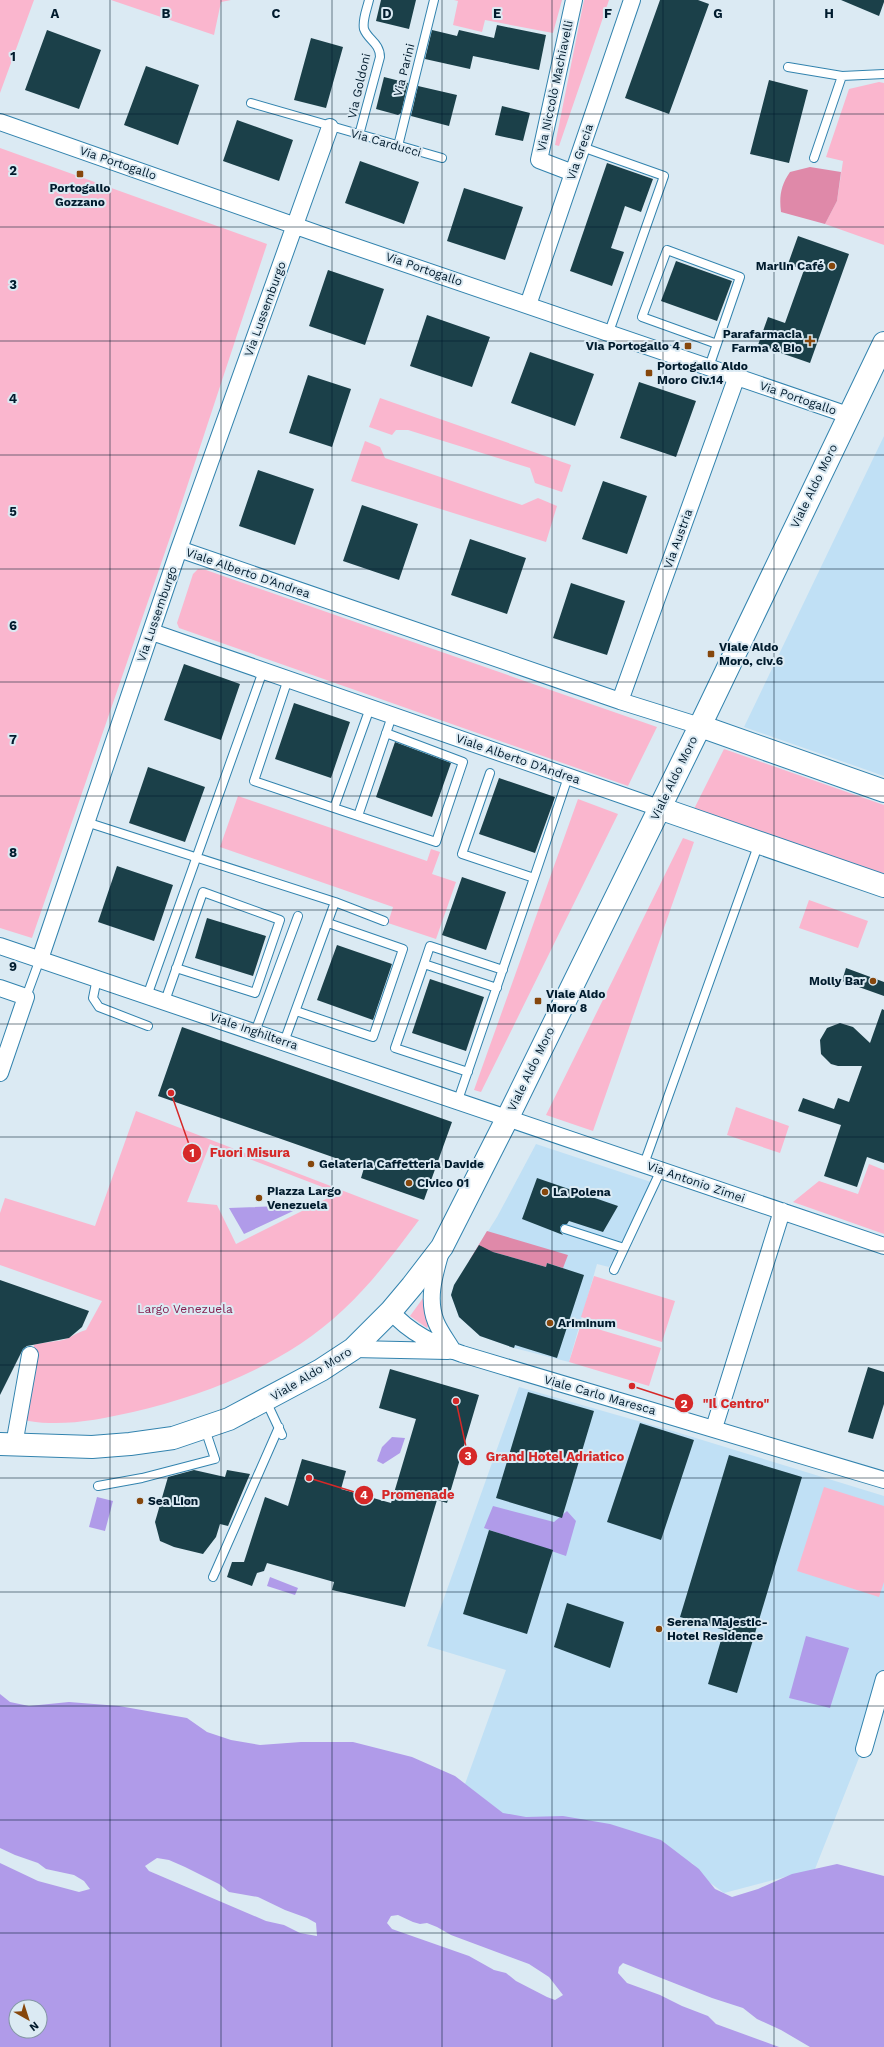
<svg xmlns="http://www.w3.org/2000/svg" width="884" height="2047" font-family="'Work Sans',sans-serif">
<style>
.built{fill:#c0e0f5}
.green{fill:#fab6ce;fill-rule:evenodd}
.forest{fill:#df89a9}
.water{fill:#b09be9;fill-rule:evenodd}
.pier{fill:#dbeaf3}
.building{fill:#1b4049}
.lines{fill:none;stroke-linecap:round;stroke-linejoin:round}
.lane-casing{stroke:#3283ae;stroke-width:10}
.street-casing{stroke:#3283ae;stroke-width:18}
.secondary-casing{stroke:#3283ae;stroke-width:24}
.lane{stroke:#fff;stroke-width:8}
.street{stroke:#fff;stroke-width:16}
.secondary{stroke:#fff;stroke-width:22}
.grid{fill:none;stroke:#001b2d;stroke-width:1;stroke-opacity:0.55}
.poi-dot{fill:#86470c;stroke:#dbeaf3;stroke-width:1.5}
.labels{text-anchor:middle;dominant-baseline:central;stroke-width:4;stroke-linejoin:round;paint-order:stroke}
.street-label{font-size:12px;fill:#001b2d;stroke:#dbeaf3}
.poi-label{font-size:12px;font-weight:bold;fill:#001b2d;stroke:#dbeaf3;text-anchor:start}
.park-label{font-size:12px;fill:#831f4f;stroke:#dbeaf3}
.grid-label{font-size:13px;text-anchor:middle;font-weight:bold;fill:#001b2d;stroke:#dbeaf3;stroke-width:4;stroke-linejoin:round;paint-order:stroke}
.leader{fill:none;stroke:#d62828;stroke-width:1.5}
.callout-dot{fill:#d62828;stroke:#dbeaf3;stroke-width:1.5}
.mark-label{font-size:12px;text-anchor:middle;font-weight:bold;fill:#fff}
.callout-label{font-size:13px;text-anchor:middle;font-weight:bold;fill:#d62828;stroke:#dbeaf3;stroke-width:4;stroke-linejoin:round;paint-order:stroke}
</style>
<rect width="100%" height="100%" fill="#dbeaf3"/>
<path class="built" d="M884,436V776L744,727Z
M536,1144L651,1182L609,1267L597,1264L569,1362L514,1348L480,1336L459,1317L451,1295L454,1285L497,1217Z
M519,1387L673,1431L884,1496V1679L868,1735L815,1869L724,1893L709,1882L692,1863L509,1818L465,1784L506,1670L427,1646Z"/>
<path class="green" d="M0,0H34L0,93Z
M111,0H231L221,2L214,35Z
M454,0H562L553,33L485,20L482,32L453,25L458,1Z
M584,0H609L559,146L555,145Z
M879,82L884,83V245L825,224L837,201L843,161L826,157L849,89Z
M0,148L267,244L175,523L32,938L0,928Z
M380,398L571,465L562,492L535,483L530,468L408,430H396L392,435L369,427Z
M365,441L380,447L385,458L522,505L538,498L557,506L546,542L351,481Z
M198,569L206,570L657,727L628,786L179,628L177,623L193,574Z
M724,749L884,805V875L694,809Z
M238,796L427,861L431,849L440,852L432,874L456,882L436,939L388,923L393,907L220,847Z
M578,799L618,814L481,1092L474,1090Z
M683,838L694,842L593,1131L546,1115Z
M809,900L868,921L858,948L799,928Z
M736,1107L789,1126L780,1153L727,1135Z
M136,1111L419,1220C395,1252 372,1283 343,1310C286,1364 208,1394 133,1412C106,1418 77,1424 49,1423C40,1423 31,1421 22,1420L34,1345C44,1342 53,1342 63,1340C71,1338 77,1332 86,1330L102,1301L0,1265V1213L5,1198L95,1226ZM210,1144L338,1193L236,1244L217,1205L187,1202Z
M869,1164L884,1170V1234L793,1202L819,1181L858,1194Z
M594,1276L675,1301L662,1342L581,1317Z
M426,1294L430,1322L427,1328L410,1316Z
M581,1324L661,1348L649,1386L569,1362Z
M824,1487L884,1506V1582L879,1597L797,1571Z"/>
<path class="forest" d="M810,167L841,172L837,201L825,224L781,212C779,196 781,185 790,172Z
M487,1231L568,1255L563,1268L547,1263L546,1267L493,1252L488,1259L469,1261Z"/>
<path class="water" d="M306,1205L244,1234L229,1208Z
M392,1437L405,1438L400,1453L383,1464L377,1461L382,1447Z
M97,1497L113,1501L105,1531L89,1527Z
M493,1506L554,1522L567,1511L576,1521L566,1556L484,1528Z
M270,1577L298,1588L295,1595L267,1586Z
M806,1636L849,1648L830,1708L789,1698Z
M0,1694L10,1702L29,1706L69,1702L119,1706L187,1718L207,1732L231,1740L260,1745L301,1742H353L412,1757L455,1776L503,1813L526,1817L563,1816L610,1824L661,1840L699,1869L715,1889L732,1897L758,1889L792,1874L837,1864L884,1876V2047H0ZM16,2007H40V2031H16Z"/>
<path class="pier" d="M0,1848L15,1855L38,1863L46,1869L74,1875L84,1881L90,1889L79,1892L38,1881L0,1863Z
M157,1858L169,1860L185,1867L219,1884L229,1892L258,1897L285,1910L307,1918L316,1923L317,1936L300,1933L284,1925L266,1921L149,1871L145,1866Z
M398,1915L413,1922L420,1924L427,1923L437,1927L451,1935L529,1964L549,1977L563,1995L555,2000L547,1997L516,1981L506,1973L494,1970L469,1956L392,1929L387,1923L391,1916Z
M623,1963L712,1998L743,2008L757,2019L781,2030L810,2047H779L716,2024L708,2016L682,2006L660,1995L627,1983L618,1973L619,1967Z"/>
<path class="building" d="M381,0H416L409,29L376,21Z
M660,0H698L709,4L669,114L625,98Z
M841,0H884V2L879,16Z
M497,25L546,35L539,70L473,56L470,69L425,59L432,30L457,36L459,30L494,38Z
M47,30L101,50L79,109L25,90Z
M311,38L343,47L326,108L294,100Z
M146,66L199,85L178,145L124,125Z
M384,77L408,83L401,113L398,115L376,109Z
M769,80L808,90L789,163L750,154Z
M418,86L457,95L449,126L411,116Z
M502,106L530,113L523,141L495,135Z
M237,120L293,140L279,181L223,161Z
M360,161L419,182L404,224L345,203Z
M607,163L653,179L641,212L625,206L611,248L624,252L612,286L570,271Z
M464,188L523,207L505,260L447,241Z
M798,236L849,254L810,363L758,345L768,317L785,323L804,270L788,264Z
M676,261L732,281L717,321L661,301Z
M328,270L384,289L365,345L309,326Z
M427,315L490,337L472,387L410,366Z
M530,352L594,374L575,426L511,403Z
M308,375L351,389L332,447L289,433Z
M639,382L696,401L676,457L620,438Z
M258,470L314,489L295,545L239,526Z
M603,481L647,496L627,554L582,539Z
M362,505L418,524L399,580L343,561Z
M470,539L526,558L507,614L451,595Z
M571,583L625,601L607,655L553,638Z
M184,664L240,684L221,740L164,720Z
M294,703L350,722L331,778L275,759Z
M395,742L451,763L432,817L376,797Z
M148,767L205,787L185,842L129,823Z
M499,778L555,797L535,853L479,834Z
M117,866L173,885L154,941L98,922Z
M462,877L506,892L486,950L442,935Z
M207,918L266,936L253,976L195,958Z
M337,945L392,964L373,1020L317,1000Z
M846,968L884,982V996L842,981Z
M430,979L484,997L466,1051L412,1033Z
M882,1009L884,1010V1163L867,1157L857,1187L824,1176L841,1125L798,1111L803,1098L834,1109L838,1098L849,1102L862,1066H838L831,1064L821,1054L820,1040L827,1028L840,1023L853,1027L870,1043Z
M182,1027L452,1122L424,1200L361,1178L364,1168L158,1096Z
M537,1178L618,1206L603,1232L569,1221L567,1224H563L560,1227V1231L563,1235L522,1219Z
M479,1245L493,1252L546,1267L547,1263L584,1275L557,1358L515,1345L514,1348L480,1336L459,1317L451,1295L454,1285Z
M0,1280L89,1311L82,1327L69,1338L27,1346L23,1349L0,1395Z
M868,1367L884,1372V1404L873,1439L848,1432Z
M390,1369L479,1395L447,1503L437,1500L405,1607L332,1590L334,1582L267,1563L264,1571L257,1573L252,1586L227,1577L232,1562H244L265,1497L288,1506L302,1459L346,1471L341,1489L391,1503L416,1419L379,1408Z
M528,1392L594,1411L562,1518L496,1498Z
M640,1423L694,1440L661,1540L607,1522Z
M729,1455L802,1477L737,1693L708,1684L724,1630L680,1617Z
M194,1470L225,1477L227,1470L250,1474L228,1526L220,1524L216,1537L203,1554L174,1547L160,1541L155,1522L168,1477Z
M489,1530L553,1550L527,1634L463,1614Z
M567,1603L624,1622L610,1668L554,1647Z"/>
<g class="lines">
<g class="lane-casing">
<path id="lane" d="M788,67L842,76
M251,103L442,158
M359,135L380,57C380,43 368,40 364,29C362,20 367,9 369,0
M398,146L434,0
M582,147L664,176L609,332
M814,158L842,76L884,74
M709,367L740,277L667,250L642,317L717,344
M288,679L254,781L334,808L370,708
M386,733L463,762L436,842L358,816L392,716
M490,773L462,854L534,878L568,777
M334,808L358,816
M86,822L335,902L384,921
M424,964L430,946L503,970
M97,978L93,998L99,1007L148,1026
M147,996L263,671
M26,997L40,959
M165,1001L203,892L280,920L255,993L176,968
M296,1011L373,1037L403,949L328,923
M255,1032L298,916
M284,1042L335,902
M468,1072L395,1048L424,964L497,988
M458,1100L534,878
M644,1164L759,843
M565,1229L624,1248
M614,1270L661,1170
M266,1401L282,1435
M98,1486L142,1478L215,1459L205,1429
M213,1577L279,1427"/>
</g>
<g class="street-casing">
<path id="street" d="M0,122L330,238L848,415
M573,173L539,160L574,0
M528,305L632,0
M179,549L620,701L700,726
M152,632L659,808
M620,701L737,376
M0,946L884,1246
M40,959L179,549L330,127
M0,988L26,997L0,1073
M440,1255C434,1276 427,1300 436,1322C440,1332 448,1342 453,1351
M391,1311C409,1333 436,1345 462,1354L884,1480
M353,1349L448,1351
M714,1428L782,1211
M14,1445L30,1355
M864,1749L884,1679"/>
</g>
<g class="secondary-casing">
<path id="secondary" d="M700,726L884,791
M659,808L884,886
M0,1444L92,1447L130,1444L173,1438L229,1419L321,1370L353,1349L391,1311L412,1286L442,1247L508,1117L700,726L884,343"/>
</g>
<use href="#lane" class="lane"/>
<use href="#street" class="street"/>
<use href="#secondary" class="secondary"/>
</g>
<path class="grid" d="M110,0V2047M221,0V2047M332,0V2047M442,0V2047M552,0V2047M663,0V2047M774,0V2047M0,114H884M0,227H884M0,341H884M0,455H884M0,569H884M0,682H884M0,796H884M0,910H884M0,1024H884M0,1137H884M0,1251H884M0,1365H884M0,1478H884M0,1592H884M0,1706H884M0,1820H884M0,1933H884"/>
<g class="poi-dot">
<rect x="76" y="170" width="8" height="8" rx="2"/>
<circle cx="832" cy="266" r="4"/>
<path d="M808 335h4v4h4v4h-4v4h-4v-4h-4v-4h4z"/>
<rect x="684" y="342" width="8" height="8" rx="2"/>
<rect x="645" y="369" width="8" height="8" rx="2"/>
<rect x="707" y="650" width="8" height="8" rx="2"/>
<circle cx="873" cy="981" r="4"/>
<rect x="534" y="997" width="8" height="8" rx="2"/>
<circle cx="311" cy="1164" r="4"/>
<circle cx="409" cy="1183" r="4"/>
<circle cx="545" cy="1192" r="4"/>
<circle cx="259" cy="1198" r="4"/>
<circle cx="550" cy="1323" r="4"/>
<circle cx="140" cy="1501" r="4"/>
<circle cx="659" cy="1629" r="4"/>
</g>
<g class="labels">
<g class="street-label">
<text transform="translate(404 70) rotate(-76)">Via Parini</text>
<text transform="translate(359 86) rotate(-77)">Via Goldoni</text>
<text transform="translate(555 86) rotate(-78)">Via Niccolò Machiavelli</text>
<text transform="translate(386 143) rotate(16)">Via Carducci</text>
<text transform="translate(580 152) rotate(-71)">Via Grecia</text>
<text transform="translate(118 163) rotate(19)">Via Portogallo</text>
<text transform="translate(424 269) rotate(19)">Via Portogallo</text>
<text transform="translate(265 309) rotate(-70)">Via Lussemburgo</text>
<text transform="translate(798 398) rotate(19)">Via Portogallo</text>
<text transform="translate(814 486) rotate(-64)">Viale Aldo Moro</text>
<text transform="translate(678 539) rotate(-70)">Via Austria</text>
<text transform="translate(248 573) rotate(19)">Viale Alberto D'Andrea</text>
<text transform="translate(157 614) rotate(-71)">Via Lussemburgo</text>
<text transform="translate(518 759) rotate(19)">Viale Alberto D'Andrea</text>
<text transform="translate(674 778) rotate(-64)">Viale Aldo Moro</text>
<text transform="translate(254 1031) rotate(19)">Viale Inghilterra</text>
<text transform="translate(531 1069) rotate(-64)">Viale Aldo Moro</text>
<text transform="translate(696 1182) rotate(19)">Via Antonio Zimei</text>
<text transform="translate(311 1374) rotate(-31)">Viale Aldo Moro</text>
<text transform="translate(600 1395) rotate(16)">Viale Carlo Maresca</text>
</g>
<g class="poi-label">
<text x="80" y="188" text-anchor="middle">Portogallo<tspan x="80" dy="14">Gozzano</tspan></text>
<text x="824" y="266" text-anchor="end">Marlin Café</text>
<text x="802" y="334" text-anchor="end">Parafarmacia<tspan x="802" dy="14">Farma &amp; Bio</tspan></text>
<text x="680" y="346" text-anchor="end">Via Portogallo 4</text>
<text x="657" y="366">Portogallo Aldo<tspan x="657" dy="14">Moro Civ.14</tspan></text>
<text x="719" y="647">Viale Aldo<tspan x="719" dy="14">Moro, civ.6</tspan></text>
<text x="865" y="981" text-anchor="end">Molly Bar</text>
<text x="546" y="994">Viale Aldo<tspan x="546" dy="14">Moro 8</tspan></text>
<text x="319" y="1164">Gelateria Caffetteria Davide</text>
<text x="417" y="1183">Civico 01</text>
<text x="267" y="1191">Piazza Largo<tspan x="267" dy="14">Venezuela</tspan></text>
<text x="553" y="1192">La Polena</text>
<text x="558" y="1323">Ariminum</text>
<text x="148" y="1501">Sea Lion</text>
<text x="667" y="1622">Serena Majestic-<tspan x="667" dy="14">Hotel Residence</tspan></text>
</g>
<g class="park-label">
<text x="185" y="1309">Largo Venezuela</text>
</g>
</g>
<g class="grid-label">
<text x="55" y="18">A</text>
<text x="166" y="18">B</text>
<text x="276" y="18">C</text>
<text x="387" y="18">D</text>
<text x="497" y="18">E</text>
<text x="608" y="18">F</text>
<text x="718" y="18">G</text>
<text x="829" y="18">H</text>
<text x="13" y="61">1</text>
<text x="13" y="175">2</text>
<text x="13" y="289">3</text>
<text x="13" y="403">4</text>
<text x="13" y="516">5</text>
<text x="13" y="630">6</text>
<text x="13" y="744">7</text>
<text x="13" y="857">8</text>
<text x="13" y="971">9</text>
</g>
<path class="leader" d="M171 1093L192 1153M632 1386L684 1403M456 1401L468 1456M309 1478L364 1495"/>
<g class="callout-dot">
<circle cx="171" cy="1093" r="4"/>
<circle cx="632" cy="1386" r="4"/>
<circle cx="456" cy="1401" r="4"/>
<circle cx="309" cy="1478" r="4"/>
<circle cx="192" cy="1153" r="10"/>
<circle cx="684" cy="1403" r="10"/>
<circle cx="468" cy="1456" r="10"/>
<circle cx="364" cy="1495" r="10"/>
</g>
<g class="mark-label">
<text x="192" y="1157">1</text>
<text x="684" y="1408">2</text>
<text x="468" y="1460">3</text>
<text x="364" y="1499">4</text>
</g>
<g class="callout-label">
<text x="250" y="1157">Fuori Misura</text>
<text x="736" y="1408">"Il Centro"</text>
<text x="555" y="1461">Grand Hotel Adriatico</text>
<text x="418" y="1499">Promenade</text>
</g>
<g transform="translate(28 2019) rotate(141)"><circle r="19" fill="#dbeaf3" stroke="#8397a4"/>
<path d="M0-3L7 15L0 10L-7 15Z" fill="#86470c"/>
<text y="-6" font-size="11" font-weight="bold" text-anchor="middle" fill="#001b2d">N</text>
</g>
</svg>
